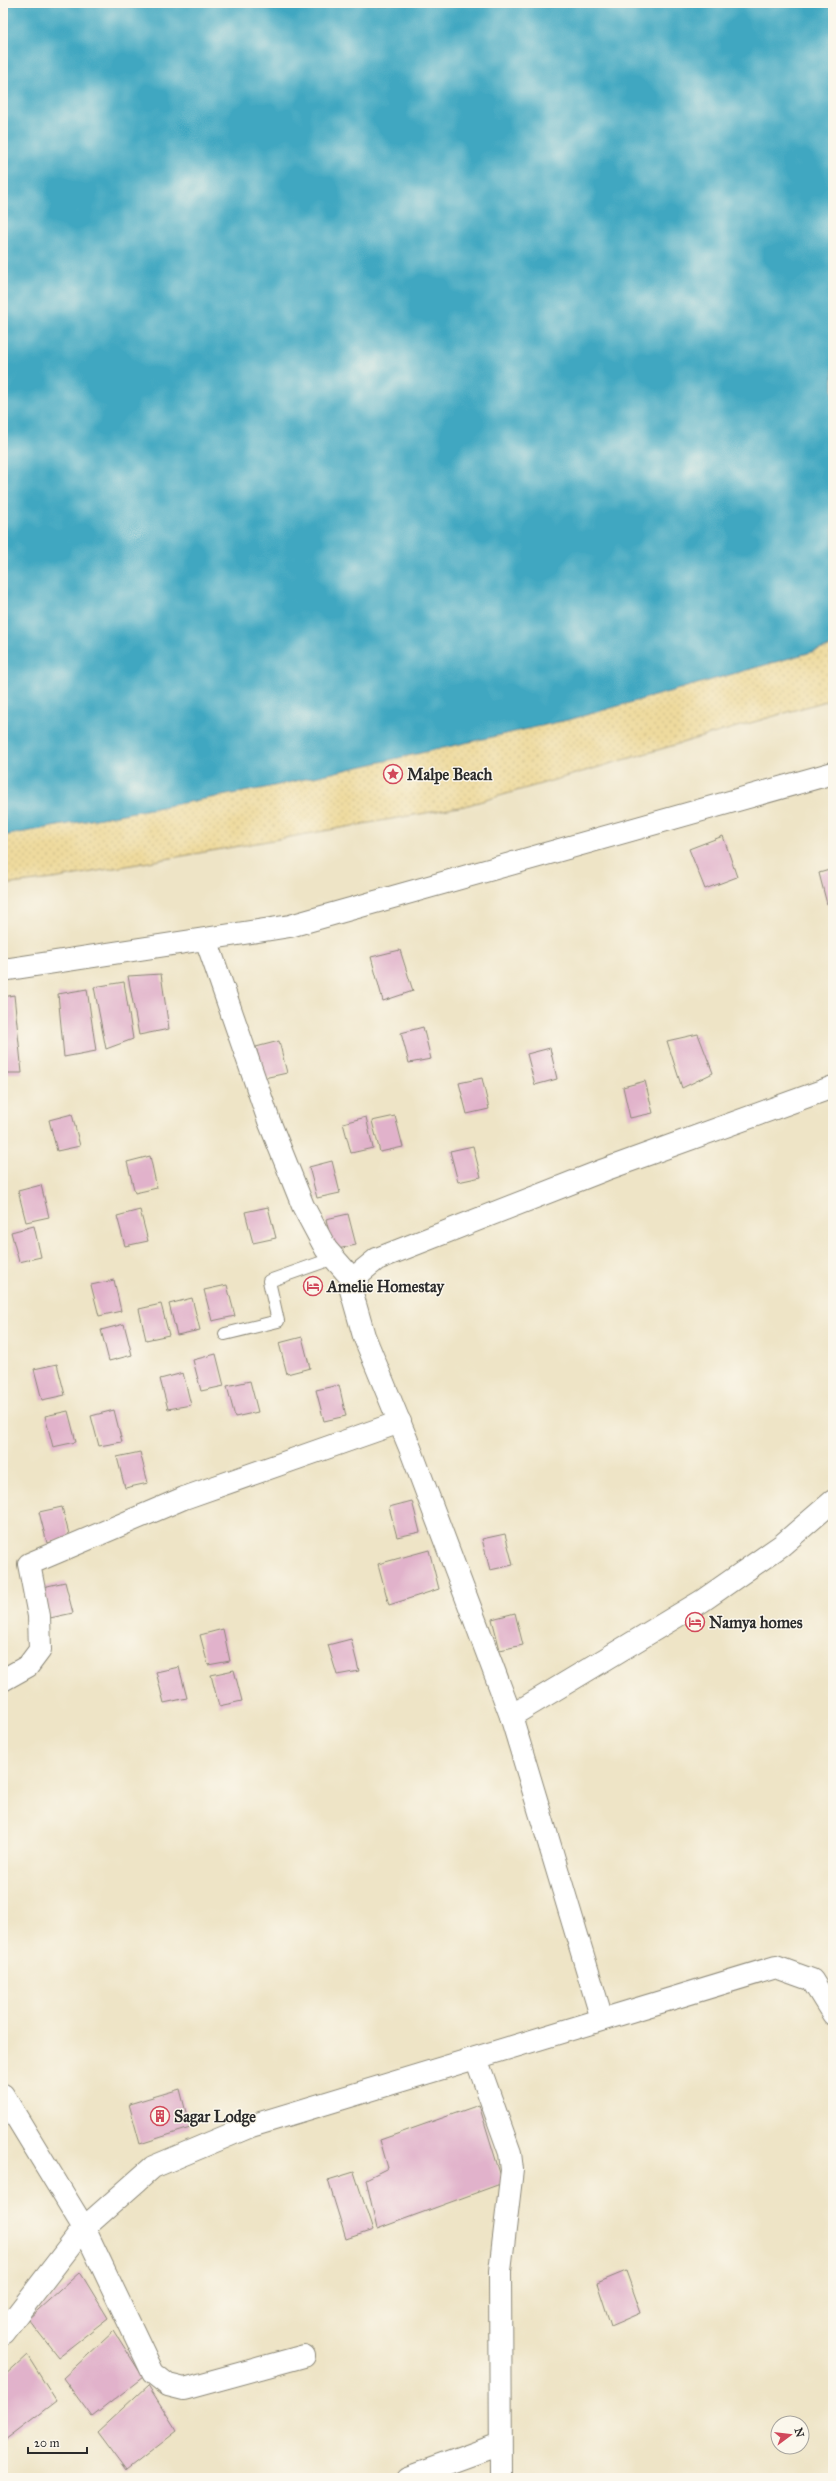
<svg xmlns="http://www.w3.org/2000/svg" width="836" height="2481" font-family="'IM FELL Great Primer',serif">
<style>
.sand{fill:url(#sand-dots);stroke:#8c8264}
.water{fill:#41a7c1;stroke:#366976}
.building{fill:#e1b2cb}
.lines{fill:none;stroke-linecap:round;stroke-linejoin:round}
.service-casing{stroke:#8c8878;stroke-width:14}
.minor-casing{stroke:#8c8878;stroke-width:24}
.tertiary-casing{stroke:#8c8878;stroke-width:24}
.service{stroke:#fff;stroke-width:12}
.minor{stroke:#fff;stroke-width:22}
.tertiary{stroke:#fff;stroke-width:22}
.labels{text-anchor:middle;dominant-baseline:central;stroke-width:3;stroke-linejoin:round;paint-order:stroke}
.poi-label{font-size:16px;font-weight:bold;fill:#2b2b2b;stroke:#fbf7ec;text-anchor:start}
</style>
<defs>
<pattern id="sand-dots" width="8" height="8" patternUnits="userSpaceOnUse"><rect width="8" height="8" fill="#eeda9e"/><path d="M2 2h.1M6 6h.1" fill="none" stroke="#cb8" stroke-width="1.8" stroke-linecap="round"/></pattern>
</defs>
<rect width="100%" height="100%" fill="#fbf7ec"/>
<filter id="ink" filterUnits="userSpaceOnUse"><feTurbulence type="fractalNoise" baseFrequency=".025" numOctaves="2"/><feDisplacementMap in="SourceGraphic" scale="8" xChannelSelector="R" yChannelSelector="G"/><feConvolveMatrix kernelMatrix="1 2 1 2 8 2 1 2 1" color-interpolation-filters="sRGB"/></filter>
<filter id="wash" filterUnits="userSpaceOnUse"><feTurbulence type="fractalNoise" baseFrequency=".012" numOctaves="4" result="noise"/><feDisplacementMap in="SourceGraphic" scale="16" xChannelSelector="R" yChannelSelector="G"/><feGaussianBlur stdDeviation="0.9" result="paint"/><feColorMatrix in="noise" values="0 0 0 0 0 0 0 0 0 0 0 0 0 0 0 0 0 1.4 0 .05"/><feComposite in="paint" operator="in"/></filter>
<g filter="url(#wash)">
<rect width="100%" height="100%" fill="#eee4c6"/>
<path class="sand" d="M833,621V699L465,806L53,879L3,885V815Z"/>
<path class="water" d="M3,3H833V646L572,719L265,788L3,836Z"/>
<g id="blocks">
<path class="building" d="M723,836L737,877L705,889L689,849Z
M833,869V902L827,904L819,873Z
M400,950L413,991L383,1001L371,957Z
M161,974L169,1029L139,1035L128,976Z
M124,982L133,1039L106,1049L94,987Z
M87,989L96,1051L64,1057L58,994Z
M14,995L22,1073H3V997Z
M423,1027L431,1059L409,1063L401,1033Z
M698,1034L713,1073L682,1088L667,1041Z
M279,1041L287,1073L264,1078L256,1047Z
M550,1048L557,1079L535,1085L527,1054Z
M482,1078L489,1109L467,1114L459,1083Z
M645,1081L653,1113L630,1118L623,1087Z
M72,1114L80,1146L57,1151L49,1120Z
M395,1116L403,1147L380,1152L372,1121Z
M366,1117L373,1148L351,1153L343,1123Z
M473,1146L481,1177L458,1182L450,1151Z
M150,1156L157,1188L135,1193L127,1162Z
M332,1161L340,1193L317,1198L309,1167Z
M41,1185L49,1217L26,1222L18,1191Z
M268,1207L276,1238L253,1243L245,1212Z
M140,1210L148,1241L125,1246L117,1216Z
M348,1214L356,1245L333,1250L326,1219Z
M34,1226L41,1257L19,1262L11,1232Z
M114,1280L121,1311L99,1316L91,1285Z
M227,1285L235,1316L212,1321L204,1290Z
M192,1298L200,1330L177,1335L169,1304Z
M161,1304L169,1335L146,1340L139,1309Z
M124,1324L132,1355L109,1361L101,1330Z
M302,1337L310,1368L287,1374L279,1343Z
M216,1354L224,1386L201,1391L193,1360Z
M57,1364L65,1395L42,1400L34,1369Z
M183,1373L191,1405L168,1409L160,1379Z
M250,1381L258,1412L235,1417L227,1386Z
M339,1385L346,1416L324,1421L316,1390Z
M114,1410L122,1442L99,1446L91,1416Z
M68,1411L76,1442L53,1447L45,1416Z
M140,1452L148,1483L125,1488L117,1457Z
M412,1501L420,1532L397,1537L389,1507Z
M62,1507L70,1538L47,1543L39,1512Z
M505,1534L513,1565L490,1570L482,1539Z
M429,1550L439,1589L389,1605L378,1564Z
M65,1582L73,1613L50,1618L43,1587Z
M515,1613L523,1645L500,1650L492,1619Z
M223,1629L230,1661L208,1665L200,1635Z
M351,1639L359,1671L337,1675L328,1645Z
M179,1667L187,1698L164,1703L156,1672Z
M234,1670L242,1701L219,1706L211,1675Z
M180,2089L190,2128L140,2144L129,2104Z
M479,2105L503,2183L377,2229L366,2179L388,2168L380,2140Z
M354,2172L373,2230L346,2239L328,2180Z
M626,2271L641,2313L611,2326L597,2283Z
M80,2272L108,2318L58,2357L28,2319Z
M114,2331L143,2377L92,2417L63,2378Z
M27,2355L56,2401L5,2440L3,2438V2377Z
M148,2385L177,2431L126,2471L97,2432Z"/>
</g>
</g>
<g filter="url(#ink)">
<use href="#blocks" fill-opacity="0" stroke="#8c8878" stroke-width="1"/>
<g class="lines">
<g class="service-casing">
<path id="service" d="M225,1334L278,1321L269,1281L334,1258"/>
</g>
<g class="minor-casing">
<path id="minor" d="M206,939L269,1121L303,1206L326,1249L355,1282
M3,970L290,926L833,773
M3,1680L28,1666L40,1650L39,1616L29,1564L184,1498L400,1422
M511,1716L702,1601L782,1545L833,1501
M476,2058L510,2153L512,2170L500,2271L501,2478
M3,2095L84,2228L153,2373L168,2385L184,2389L304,2356
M3,2333L84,2228L153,2167L251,2126L776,1967L812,1980L833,2014
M407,2478L500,2444"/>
</g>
<g class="tertiary-casing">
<path id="tertiary" d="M602,2019L511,1716L410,1448L364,1336L351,1290L361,1272L377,1259L604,1170L833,1087"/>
</g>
<use href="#service" class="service"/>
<use href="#minor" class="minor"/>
<use href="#tertiary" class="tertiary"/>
</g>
</g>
<defs>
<g id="sight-ring" transform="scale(1)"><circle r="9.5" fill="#fbf7ec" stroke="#d1495b" stroke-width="1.5"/><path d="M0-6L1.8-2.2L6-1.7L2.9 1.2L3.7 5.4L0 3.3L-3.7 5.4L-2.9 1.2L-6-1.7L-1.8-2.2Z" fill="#d1495b"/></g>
<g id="hotel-ring" transform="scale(1)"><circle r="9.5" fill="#fbf7ec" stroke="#d1495b" stroke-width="1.5"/><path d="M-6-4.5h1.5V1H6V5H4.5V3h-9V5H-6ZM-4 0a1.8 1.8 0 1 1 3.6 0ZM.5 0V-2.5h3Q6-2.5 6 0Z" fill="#d1495b"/></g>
<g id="building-ring" transform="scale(1)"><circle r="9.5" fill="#fbf7ec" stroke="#d1495b" stroke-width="1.5"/><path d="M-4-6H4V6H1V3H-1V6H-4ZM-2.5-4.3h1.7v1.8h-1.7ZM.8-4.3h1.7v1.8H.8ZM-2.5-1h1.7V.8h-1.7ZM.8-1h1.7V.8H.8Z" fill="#d1495b"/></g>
</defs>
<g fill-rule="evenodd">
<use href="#sight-ring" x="393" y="774"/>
<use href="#hotel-ring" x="313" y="1286"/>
<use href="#hotel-ring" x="695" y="1622"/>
<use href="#building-ring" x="160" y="2116"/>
</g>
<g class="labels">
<g class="poi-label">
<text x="407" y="774">Malpe Beach</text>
<text x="327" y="1286">Amelie Homestay</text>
<text x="709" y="1622">Namya homes</text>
<text x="174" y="2116">Sagar Lodge</text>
</g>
</g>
<rect width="836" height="2481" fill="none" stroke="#fbf7ec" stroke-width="16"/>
<g transform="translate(790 2435) rotate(75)"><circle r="19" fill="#fbf7ec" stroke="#a8a59f"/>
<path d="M0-3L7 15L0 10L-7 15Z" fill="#d1495b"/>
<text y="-6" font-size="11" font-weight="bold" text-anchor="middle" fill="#2b2b2b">N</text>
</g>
<path d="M28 2447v6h59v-6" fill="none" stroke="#2b2b2b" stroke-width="2"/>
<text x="34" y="2447" font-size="12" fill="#2b2b2b" stroke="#fbf7ec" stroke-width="3" paint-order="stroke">20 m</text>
</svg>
